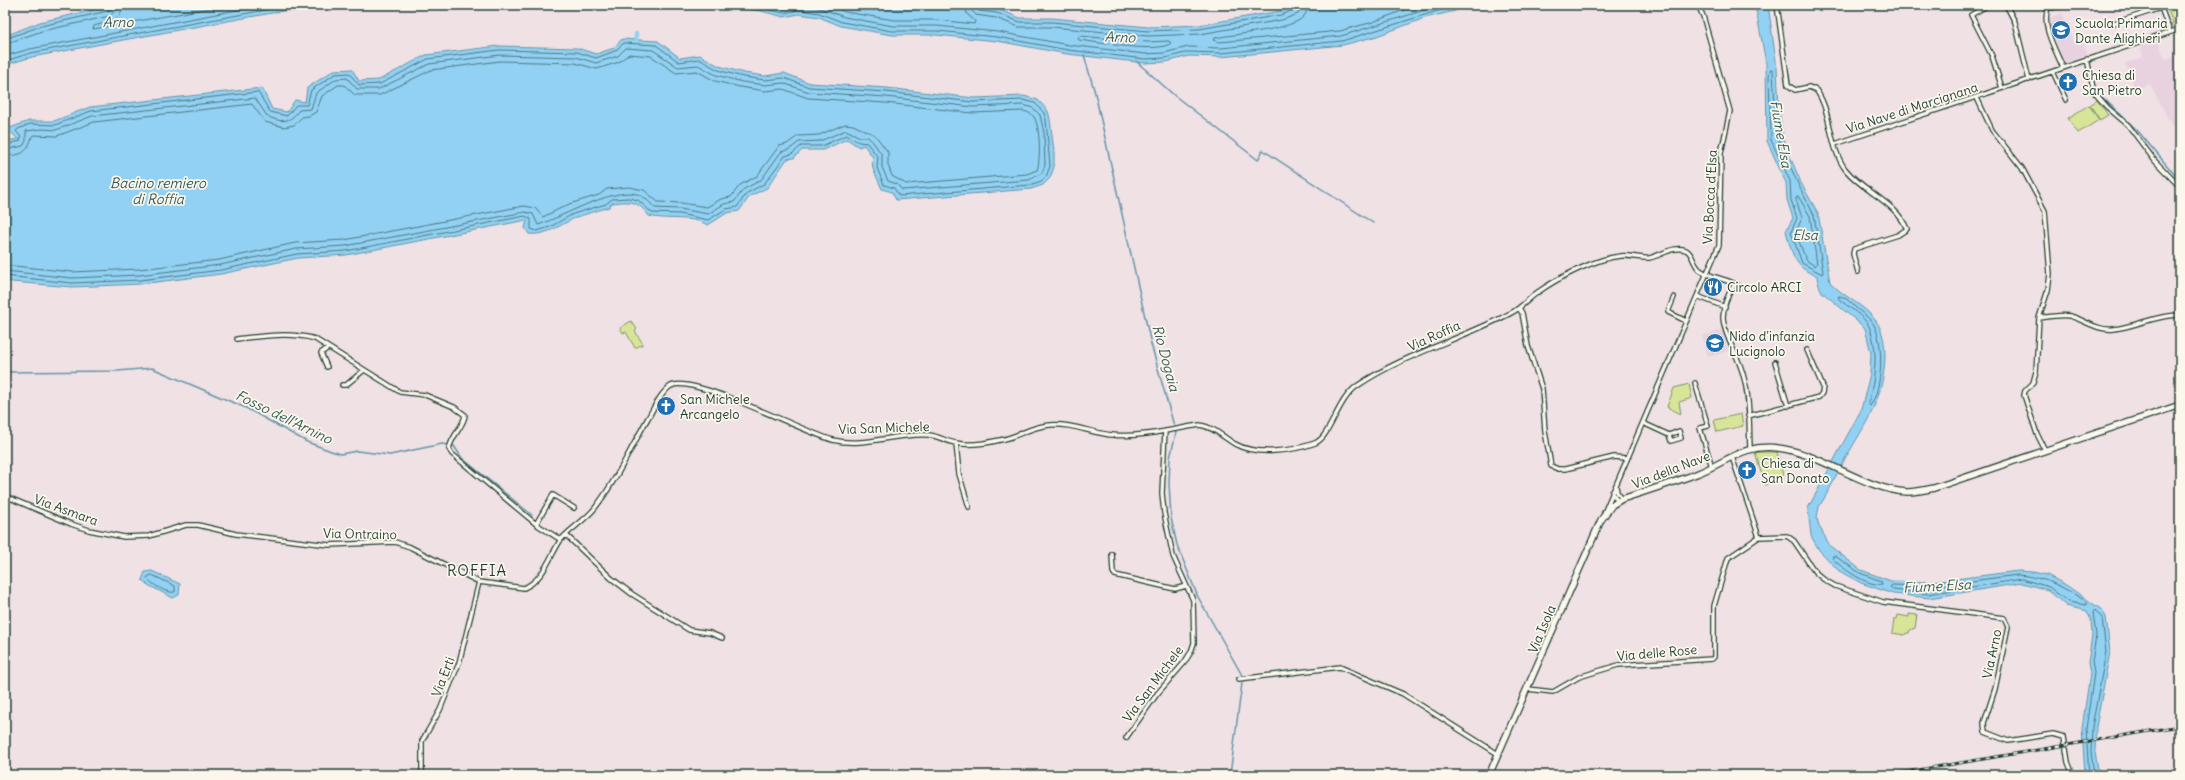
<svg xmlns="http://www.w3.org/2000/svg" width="2185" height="780" font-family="Delius,sans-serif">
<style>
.built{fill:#e8d2e0}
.green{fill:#d8e598;stroke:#7c9166}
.water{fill:#92d1f3;stroke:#6496a7}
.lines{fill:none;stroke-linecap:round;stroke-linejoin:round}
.shore{stroke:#4d7880;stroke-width:1}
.stream{stroke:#6496a7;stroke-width:1.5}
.canal{stroke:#92d1f3;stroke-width:4.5}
.street-casing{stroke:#1f3d34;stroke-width:6}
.secondary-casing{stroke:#1f3d34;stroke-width:8}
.street{stroke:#fbf7ec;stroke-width:3.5}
.secondary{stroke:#fbf7ec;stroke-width:5.5}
.rail-casing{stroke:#1f3d34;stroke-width:3}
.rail{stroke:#fbf7ec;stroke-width:1.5;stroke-dasharray:4.5;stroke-linecap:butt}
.labels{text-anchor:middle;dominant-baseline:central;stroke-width:3.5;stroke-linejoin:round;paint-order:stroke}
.poi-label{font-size:13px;fill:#1f3d34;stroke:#fbf7ec;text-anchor:start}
.street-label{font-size:13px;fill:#1f3d34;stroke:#fbf7ec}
.water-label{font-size:14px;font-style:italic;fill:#365b5a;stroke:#fbf7ec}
.quarter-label{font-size:15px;letter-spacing:1px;fill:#1f3d34;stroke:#fbf7ec}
</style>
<rect width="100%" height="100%" fill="#f0e1e5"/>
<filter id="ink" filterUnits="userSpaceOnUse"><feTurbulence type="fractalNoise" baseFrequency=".025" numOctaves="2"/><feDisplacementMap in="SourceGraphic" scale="8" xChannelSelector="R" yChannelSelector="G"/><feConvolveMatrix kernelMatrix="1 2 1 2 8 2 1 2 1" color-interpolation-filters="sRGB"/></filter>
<g filter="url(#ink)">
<path class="built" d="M2062,13L2074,43L2082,40L2088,55L2063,64L2049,21L2050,18Z
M2157,37L2165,59L2180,55V122L2172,126L2150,84L2135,89L2125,63L2143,57L2140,42Z
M1722,330L1728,351L1708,357L1702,336Z"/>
<path class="green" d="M2166,5H2174L2180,25L2170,26V25L2173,23Z
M2097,100L2108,115L2100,120L2090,105Z
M2089,105L2099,120L2078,133L2068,118Z
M631,321L637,329L635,331L643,344L635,348L626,332L623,333L620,328Z
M1689,384L1692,398L1679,402L1681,414L1667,407L1674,388Z
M1741,414L1743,426L1717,432L1714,420Z
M1760,452H1777L1783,475L1765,485L1755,453Z
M1909,614L1917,615L1915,628L1910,630L1909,633H1906L1905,635L1892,633L1894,619H1897L1898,615L1909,617Z"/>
<path class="water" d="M115,5H316L112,42L32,57L5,65V36L40,22Z
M714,5H963L998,9L1020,18H1052L1148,27L1199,25L1281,11L1298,5H1463L1455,11L1425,18L1377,36L1343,45L1221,57L1189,56L1166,62L1145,63L1067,54L997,41L936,35H892L841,26L819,17L799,14L784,17L761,11Z
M1755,5H1768L1777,68L1779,108L1783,140L1802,185L1818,213L1830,282C1843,297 1864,304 1876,321C1883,330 1885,345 1885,356C1884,399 1866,423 1845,459C1837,475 1829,491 1819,507L1817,518L1819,526L1830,546L1861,570L1891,581L1932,582L2018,571L2033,572L2047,575L2066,585L2102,610L2106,617L2110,652L2096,727L2095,752L2099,775H2085L2082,729L2090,673L2088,663L2092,635L2091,620L2087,611L2066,606L2048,590L2022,583L1929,598L1893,594L1861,583L1839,571L1819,550L1811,536L1808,508L1861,410L1870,374L1871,353L1865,328L1822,292L1818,283L1817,276C1794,268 1792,253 1786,231L1793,218L1787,200L1786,183L1767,141L1766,63Z
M622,39L658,41L680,58L700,55L719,66L744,73L765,76L784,73L810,83L887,88L974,98L1024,96L1038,100L1048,111L1050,119L1054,151V167L1050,178L1043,185L1031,189L896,200L892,192L882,189L873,169L872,161L874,159L864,145L859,147L847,139L823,150H802L794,158L787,159L767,188L750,196L739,211L727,213L708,225C690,215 668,221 649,216C637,200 631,201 612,203L609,207C597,211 584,214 573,219C558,226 546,236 529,234L525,228L527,220L346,255L298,258L221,274L140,284L72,287L12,282L5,280V141L18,139L7,129L29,121H54L90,107L262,88L272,109L287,112L295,100L305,102L307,88L334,70L352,69L359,81L379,80L426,55L499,46L577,48L596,54L614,48Z
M152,571L180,584L179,595L173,598L148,585L142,580L145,572Z"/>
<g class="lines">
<path class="shore" d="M123,5C122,21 107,22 94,26L93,29L228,5
M746,5L784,13L799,10L819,13L842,22L892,31H937L997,37L1068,50L1145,59L1165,58L1189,52L1221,53L1342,41L1456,5
M773,5L785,8L799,5L820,8L844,17L893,26H937L998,32L1069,45L1145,54L1164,53L1188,47L1221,48L1341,36L1441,5
M828,5L845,12L894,20H937L974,24L975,21L967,14L965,5
M971,5L972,11L976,15L996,18L1019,27H1052L1148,36L1200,34L1282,20L1298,14L1302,5
M976,5L979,11L997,13L1020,22H1052L1148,31L1199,29L1281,15L1294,10L1296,5
M1308,5C1307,11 1306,15 1301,19C1287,30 1234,34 1215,38L1213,40L1220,42L1340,31L1373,22L1417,5
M1080,36L1147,42L1169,41L1171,43C1159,54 1096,42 1079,40L1078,38Z
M5,39L41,26L108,11L112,5
M5,44L42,31L110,16L115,11L117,5
M5,56L30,49L264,5
M5,61L31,53L112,38L293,5
M1771,69L1773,70L1775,108L1779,141L1799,186L1814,215L1823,272L1822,274L1802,263L1791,232L1797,218L1791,200L1790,181L1771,140L1769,76Z
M5,145L20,141L21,137L16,131L18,129L30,124L55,125L91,111L258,92L270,112L287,116L296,105H307L311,90L335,74L349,73L359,85L380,84L428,59L499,50L577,52L596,58L615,51L624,43L656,45L679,62L699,59L718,70L743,77L765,80L784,78L809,87L886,92L973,102L1023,100L1035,103L1044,113L1046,120L1050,166L1046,177L1041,181L1030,185L899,196L894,188L884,185L877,168L878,157L867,143L859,142L846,135L822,146H801L792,154L785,156L764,184L747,193L737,207L726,209L708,220L680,214L652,213L638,200L629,198L612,199L606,204L573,214L550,227L537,231L531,229V219L525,216L346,251L297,254L221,270L140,280L72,283L5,276
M5,150L23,146L26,141V131L43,129L56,130L92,116L255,98L267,116C281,123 290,123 299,110L311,109L316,93L336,79L347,78L357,89H379L429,64L500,55L576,57L596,63L618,56L626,48L653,50L678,67L698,65L716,75L742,82L765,85L783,83L809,92L886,97L973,107L1023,105L1033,108L1040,115L1044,133L1045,165L1042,173L1029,180L902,190L897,184L888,181L882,167V155L873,142L868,137H860L846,130L820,141L799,142L790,149L781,152L761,180L744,189L734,202L724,204L708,214L680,209L655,208C651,204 647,199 642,196C619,183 563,217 538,225L533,214L525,212L345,246L296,249L220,265L139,275L72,278L5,271
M5,156C26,155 26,152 33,135L57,136L94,122L252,104L265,122L284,127L294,125L302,117L309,116L316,112L322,96L338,85H344L355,95H380L431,70L500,61L575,63L597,69L619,62L629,54L651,56L676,73L697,71L715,81L740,87L765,91L783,89L808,98L886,103L972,113L1023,111C1027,112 1031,113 1034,117C1040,126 1041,159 1037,170L1027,174L906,184L892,176L888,165V152L875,135L853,125L845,124L819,135L798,136L787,144L779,146L757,176L740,185L731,197L721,199L707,207L681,203L658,202L644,190L629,187L607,189L599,195L569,204L543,217L535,208L524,206L344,240L295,243L219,260L139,269L72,272L5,265
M1798,196L1810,216L1817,264L1815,266L1806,260L1797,236L1796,232L1802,218L1796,199Z
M1839,296C1846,297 1851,303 1856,308C1862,313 1870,318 1874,325C1884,344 1883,388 1870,406L1868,403C1875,380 1879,350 1869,326C1864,316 1848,307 1839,299Z
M1833,556H1835L1860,573L1881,581L1882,584C1868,587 1842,568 1833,559Z
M152,575L175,586V592C167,594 151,584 147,578Z
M2018,575C2046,577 2063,587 2087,602V605L2068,602L2049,587L2022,579L1928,594L1894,590L1890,587L1892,585L1933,586Z
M2089,775L2086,729L2094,673L2092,662L2096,635L2093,612L2095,610L2102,618L2106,652L2092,727L2091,752L2094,775"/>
<path class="stream" d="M1084,55L1095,93L1151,344L1176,433L1170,458L1169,483L1171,518L1177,545L1198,597L1243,677
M1136,61L1175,96L1258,160L1263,150L1373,223
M2100,95L2137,130L2180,181
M5,372L118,371L152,368L246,408L307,442L331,451L341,454L357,451L390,455L442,444L454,446L462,458L532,515
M1230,775L1242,683"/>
<path class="canal" d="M637,6V5
M636,40V34"/>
<g class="street-casing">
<path id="street" d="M1777,5L1788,85L1795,90L1809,87L1816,90C1832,111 1829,149 1846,170C1864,192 1896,202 1907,229L1898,235L1854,249L1853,254L1858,272
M1988,5L1971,15L1992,56L2002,88
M2006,5L2015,22L2029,80
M2160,5L2170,32
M1677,7L1683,5
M2111,24L2161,8
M2087,59L2094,92L2107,107L2128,125L2155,161L2180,187
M2063,68C2056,50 2041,27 2048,8L2073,5
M2053,72L2066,100
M1977,98L1992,130L2022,168L2045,211L2050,274L2048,290L2039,318L2036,372L2033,383L2025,391L2024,395L2037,434L2045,450
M1835,144L2180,29
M1735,284C1707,324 1736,342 1744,378C1750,400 1749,425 1750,448
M1697,296L1725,307
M1674,297L1668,312L1686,321
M1519,308L1522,313L1528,346L1542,389L1545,431L1551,466L1558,469H1565L1614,457L1627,458
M2039,318C2048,317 2060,314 2070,316C2085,320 2097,331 2114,329C2137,326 2156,315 2180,315
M237,339C262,336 291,332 315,339L400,392L425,395L454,407L465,415C464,426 452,435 449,449L452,454L536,524L561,540
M1775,362L1788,406
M327,367L321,353L328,348
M1695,383L1708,426L1700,428L1712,467
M342,385H346L363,371
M1748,416L1819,397L1822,393L1823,387L1807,350
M1643,423L1669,435L1679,431L1681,438L1671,441L1669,435
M956,443L959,474L969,507
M1616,486L1617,492L1622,499
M1612,492L1618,502
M5,496L71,524L89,530L124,537L149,536L186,525H198L236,534L329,545L395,542L410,547L479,582L524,588C544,579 549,558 560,541C567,531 586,520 595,508C616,481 631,448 648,418C654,408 661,392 671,386C693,374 805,433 833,440C864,448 899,432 929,435C939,436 947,442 956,443C969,446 987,443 1000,440C1018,437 1031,426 1050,425C1072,423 1091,433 1112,435C1141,438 1172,429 1200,425C1214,427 1224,438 1235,444C1256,456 1293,451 1315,443C1330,438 1337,400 1357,386C1404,354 1460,340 1511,313C1521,308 1528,299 1538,292C1558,278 1596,258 1621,256C1631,255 1640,259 1649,258C1661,256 1673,245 1686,250C1693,253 1693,265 1700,270C1712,279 1728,278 1740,287
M1604,513L1719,245L1721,153L1730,111L1703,16L1698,5
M536,524L553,495L574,508
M566,535L611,578L632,594L689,630L710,633L722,638
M1759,537L1787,536L1794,541L1815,572L1823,579L1835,586L1883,602L2004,618L2008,627L1995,689L1984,723L1985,732L2008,741L2053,734L2064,737L2065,743
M1112,554L1113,572L1115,575L1175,589L1186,586
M1239,679L1340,667L1403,694L1498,754
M1528,689L1553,692L1579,677L1618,665L1712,659L1714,657V606L1728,558L1759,537L1732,457
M1126,738L1157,694L1184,663L1191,652L1194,643L1193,600L1173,556L1164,513L1162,493L1165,431
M2066,749L2068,762L2073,775
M422,775V741L440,710L459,663L479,582"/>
</g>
<g class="secondary-casing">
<path id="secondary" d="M1489,775L1601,520L1612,505L1622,499C1647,491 1672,483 1696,474C1726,463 1744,443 1778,448C1821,453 1865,490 1907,492C1916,492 1925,490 1934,488L2180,405"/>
</g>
<use href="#street" class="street"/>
<use href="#secondary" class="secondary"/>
<g class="rail-casing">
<path id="rail" d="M1888,775L2180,726"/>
</g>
<use href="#rail" class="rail"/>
</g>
</g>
<defs>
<g id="school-disc" transform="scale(1)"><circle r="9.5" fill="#1f6fb2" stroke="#fbf7ec"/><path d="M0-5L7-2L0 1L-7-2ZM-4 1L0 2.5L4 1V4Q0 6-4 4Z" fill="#fff"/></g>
<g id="church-disc" transform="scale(1)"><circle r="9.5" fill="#1f6fb2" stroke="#fbf7ec"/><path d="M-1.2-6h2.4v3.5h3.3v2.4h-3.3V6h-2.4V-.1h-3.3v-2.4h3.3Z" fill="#fff"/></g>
<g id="restaurant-disc" transform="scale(1)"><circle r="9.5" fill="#1f6fb2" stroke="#fbf7ec"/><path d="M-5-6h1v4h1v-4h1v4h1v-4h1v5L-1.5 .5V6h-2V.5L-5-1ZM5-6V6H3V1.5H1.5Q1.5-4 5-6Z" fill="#fff"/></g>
</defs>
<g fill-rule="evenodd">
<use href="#school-disc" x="2061" y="30"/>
<use href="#church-disc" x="2068" y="82"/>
<use href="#restaurant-disc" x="1713" y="287"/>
<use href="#school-disc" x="1715" y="343"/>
<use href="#church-disc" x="666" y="406"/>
<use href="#church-disc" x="1747" y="470"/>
</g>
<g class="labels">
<g class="poi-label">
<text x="2075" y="23">Scuola Primaria<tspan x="2075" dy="15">Dante Alighieri</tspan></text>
<text x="2082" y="75">Chiesa di<tspan x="2082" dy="15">San Pietro</tspan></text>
<text x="1727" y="287">Circolo ARCI</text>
<text x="1729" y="336">Nido d'infanzia<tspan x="1729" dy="15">Lucignolo</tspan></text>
<text x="680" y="399">San Michele<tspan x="680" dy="15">Arcangelo</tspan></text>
<text x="1761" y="463">Chiesa di<tspan x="1761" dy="15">San Donato</tspan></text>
</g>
<g class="street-label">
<text transform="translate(1912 108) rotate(-18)">Via Nave di Marcignana</text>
<text transform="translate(1710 197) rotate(-87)">Via Bocca d'Elsa</text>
<text transform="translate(1434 336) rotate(-24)">Via Roffia</text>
<text transform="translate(884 428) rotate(-2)">Via San Michele</text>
<text transform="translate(1671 470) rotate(-21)">Via della Nave</text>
<text transform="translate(66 510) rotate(20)">Via Asmara</text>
<text transform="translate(360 534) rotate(1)">Via Ontraino</text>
<text transform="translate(1542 629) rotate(-67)">Via Isola</text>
<text transform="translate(1657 653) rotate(-5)">Via delle Rose</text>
<text transform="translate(1992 654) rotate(-78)">Via Arno</text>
<text transform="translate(443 677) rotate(-69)">Via Erti</text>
<text transform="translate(1153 684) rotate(-53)">Via San Michele</text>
</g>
<g class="water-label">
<text x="118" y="22">Arno</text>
<text transform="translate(1120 37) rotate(2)">Arno</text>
<text transform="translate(1781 134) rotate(80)">Fiume Elsa</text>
<text x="158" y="183">Bacino remiero<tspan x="158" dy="16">di Roffia</tspan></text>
<text x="1805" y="235">Elsa</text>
<text transform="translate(1166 358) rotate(75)">Rio Dogaia</text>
<text transform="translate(284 417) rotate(26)">Fosso dell'Arnino</text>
<text transform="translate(1937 586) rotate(-3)">Fiume Elsa</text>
</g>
<g class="quarter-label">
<text x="477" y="570">ROFFIA</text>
</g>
</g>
<rect width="2185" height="780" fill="none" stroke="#fbf7ec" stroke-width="20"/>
<rect x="10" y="10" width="2165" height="760" fill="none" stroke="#1f3d34" stroke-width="1.5" filter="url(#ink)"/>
</svg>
